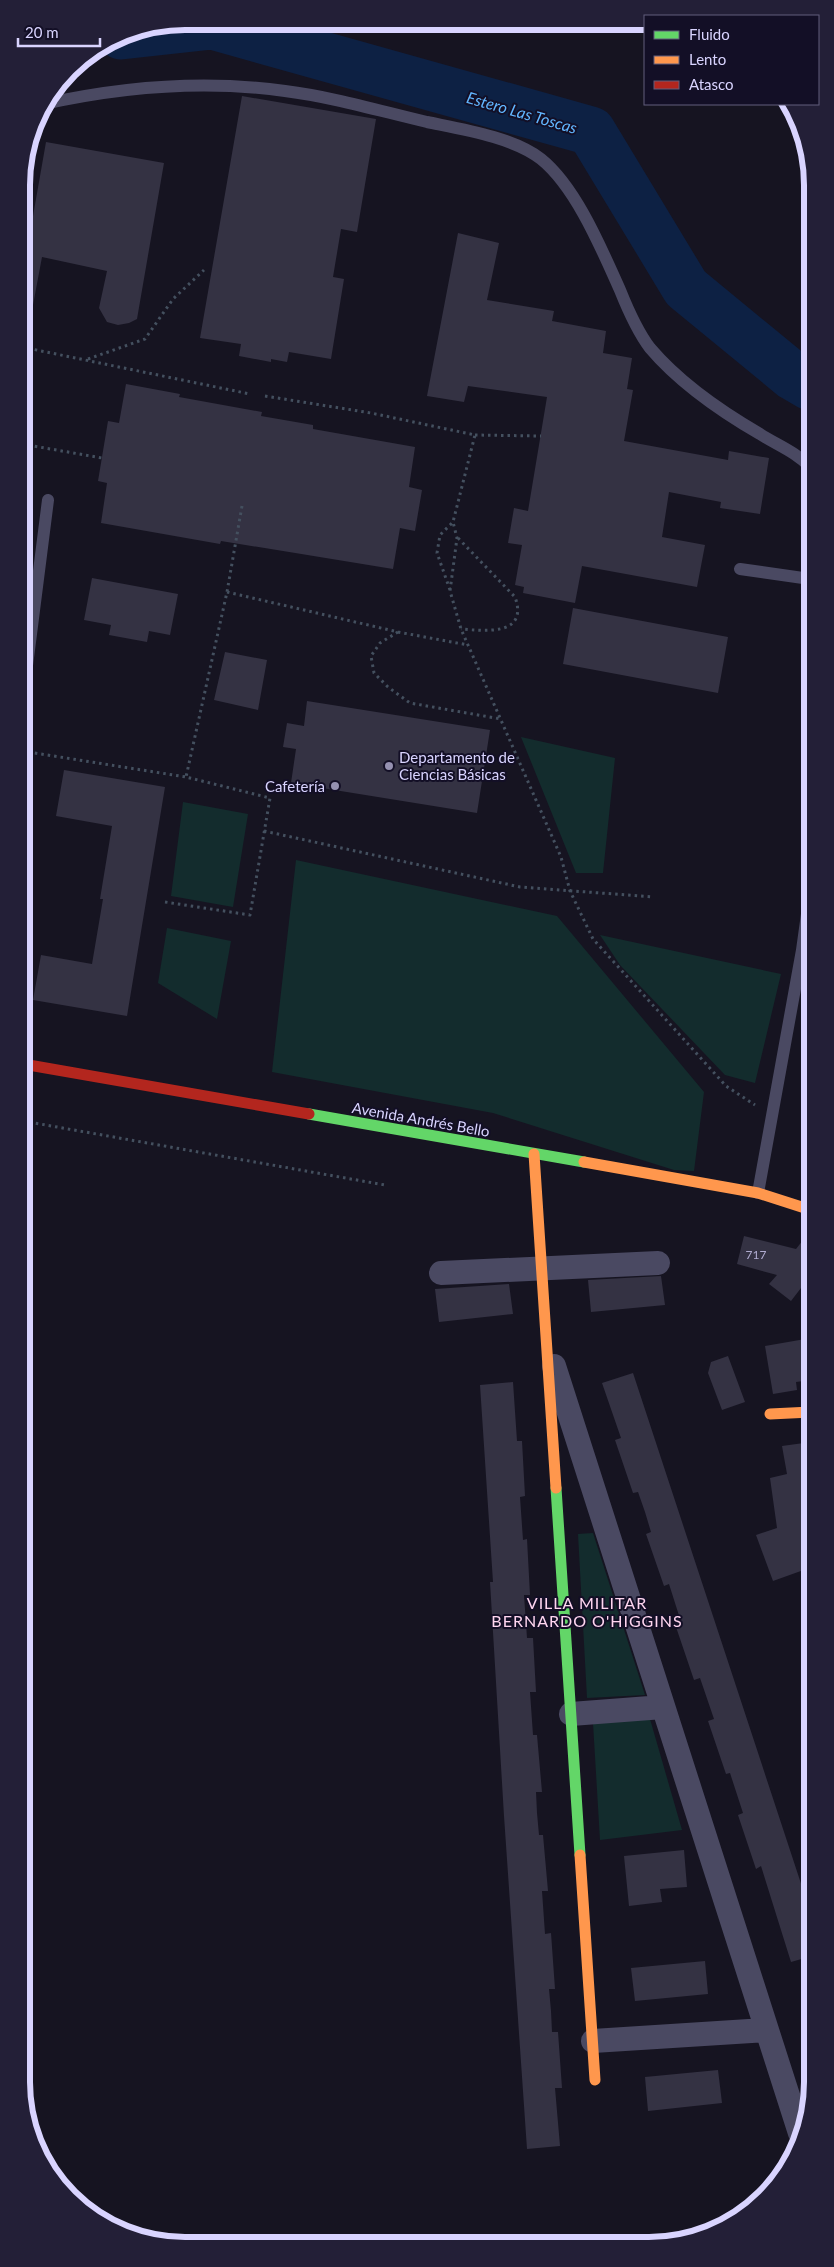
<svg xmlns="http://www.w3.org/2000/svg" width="834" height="2267" font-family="Lato,sans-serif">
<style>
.green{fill:#132c2d}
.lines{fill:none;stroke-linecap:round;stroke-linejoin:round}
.river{stroke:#0d2144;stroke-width:49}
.building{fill:#343243}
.path{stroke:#44505f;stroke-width:3;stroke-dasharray:2.5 4;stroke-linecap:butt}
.lane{stroke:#4a4962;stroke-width:12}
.street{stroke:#4a4962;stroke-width:24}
.fast{stroke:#63d668;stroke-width:11}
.slow{stroke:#ff974d;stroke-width:11}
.jam{stroke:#b3261e;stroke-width:11}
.poi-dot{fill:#9591b1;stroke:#130f26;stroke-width:2}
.labels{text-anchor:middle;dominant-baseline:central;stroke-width:4;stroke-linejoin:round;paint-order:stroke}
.number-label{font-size:12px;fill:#b0acd0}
.poi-label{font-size:15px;fill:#d9d4ff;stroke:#130f26;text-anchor:start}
.street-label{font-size:15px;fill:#d9d4ff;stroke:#130f26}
.water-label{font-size:16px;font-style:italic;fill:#62b6ff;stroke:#130f26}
.neighbourhood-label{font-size:16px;letter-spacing:1px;fill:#ffd6f0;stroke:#130f26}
.rim{fill:none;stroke:#d9d4ff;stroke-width:6}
</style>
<rect width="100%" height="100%" fill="#161421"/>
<path class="green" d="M521,737L615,758L603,873H576Z
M183,802L248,814L233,907L171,896Z
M296,860L557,916L704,1092L694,1171L674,1170L493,1113L272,1072Z
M167,928L231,941L217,1019L158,983Z
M600,935L781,974L755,1083L725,1075L620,965Z
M593,1533L645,1695L587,1698L578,1534Z
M650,1719L682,1830L600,1840L593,1723Z"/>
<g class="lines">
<path class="river" d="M121,35L212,25L591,131L686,288L793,376L810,386"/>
</g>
<path class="building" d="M242,96L376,119L357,232L341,229L333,277L344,279L331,359L289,352L287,362L271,359V362L239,356L241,344L200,338Z
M46,142L164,163L137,319L129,323L118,325L107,322L99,308L107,271L42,257L33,305L22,304V214L33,216Z
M458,233L499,243L487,300L554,311L552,321L606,331L603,353L632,358L627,389L633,390L624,441L728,460L729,451L769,458L760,514L720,508L721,502L669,492L662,537L705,545L697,587L582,566L575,603L523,593L524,587L515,585L522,545L508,543L514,508L528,511L547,397L468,386L464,402L427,396Z
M126,384L180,394L179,397L262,412L261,416L313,425V429L415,447L409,487L422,490L415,531L400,528L393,569L221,541L220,544L101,523L107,483L98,481L108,421L119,423Z
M92,578L178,594L170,635L149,631L147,642L109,635L111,625L84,620Z
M573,608L728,637L718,693L563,664Z
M225,652L267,660L258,710L214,700Z
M307,701L490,730L477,813L291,783L296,749L283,747L287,723L304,726Z
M64,770L165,787L127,1016L33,1000L41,955L92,964L103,899H100L112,826L56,816Z
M811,1230V1275L791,1301L769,1284L777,1275L737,1264L744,1236L796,1249Z
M661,1276L665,1305L591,1312L588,1280Z
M509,1284L513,1314L439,1322L435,1289Z
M811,1338V1380L796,1382L797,1390L773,1394L765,1346Z
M728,1356L745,1402L722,1410L708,1373L711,1362Z
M633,1373L812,1917V1956L791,1962L761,1866L756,1869L738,1815L743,1813L730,1773L726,1774L708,1721L714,1719L700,1678L694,1680L676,1627L682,1625L669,1584L664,1586L646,1534L651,1532L645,1512L638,1492L633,1493L615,1440L621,1438L602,1383Z
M513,1382L517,1441H522L525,1496L520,1497L523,1540L527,1539L530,1595H524L527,1638H533L536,1692H530L533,1735H537L542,1792H536L537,1813L539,1835H543L548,1891H542L545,1934L551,1933L555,1989H549L551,2011L552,2032H558L562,2088H555L560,2146L527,2149L504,1816L490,1582H493L480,1385Z
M811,1442L812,1567L773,1581L756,1535L777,1528L770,1478L787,1474L782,1446Z
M684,1850L687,1887L660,1889L662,1902L629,1906L624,1856Z
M705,1961L708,1994L635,2001L631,1968Z
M718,2070L722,2103L648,2111L645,2077Z"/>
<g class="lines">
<path class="path" d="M22,347L250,394
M88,359L145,339L173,299L204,270
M265,396L371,413L475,435L453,522L457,538L450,591L461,629L561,857L570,891L593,939L726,1086L755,1105
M475,435L541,436
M22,444L102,458
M458,538L515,597C529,636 485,631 461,629
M450,590L437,553L440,535L453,522
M227,592L398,632L468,645
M398,632L380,643L371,656L374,673L388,687L410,703L501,719
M22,751L186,777
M264,831L520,887L654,897
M165,902L250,915L270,798L186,777L227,592L242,506
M23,1121L385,1185"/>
<path class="lane" d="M44,104C121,87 206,80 285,91C333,97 380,111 427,122C461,129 513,137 541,159C576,187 602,250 620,290C628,310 637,331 650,348C678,381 722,412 760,434C777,445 796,452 810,467
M740,569L810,579
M22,705L48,500
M758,1193L802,950L811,885"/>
<path class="street" d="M441,1273L658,1263
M554,1366L800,2133
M571,1714L663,1707
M593,2041L766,2030"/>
<path class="fast" d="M309,1114L584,1162
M556,1488L580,1855"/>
<path class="slow" d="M534,1154L556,1488
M584,1162L758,1193L811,1210
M770,1414L811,1412
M580,1855L595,2080"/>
<path class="jam" d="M23,1064L309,1114"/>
</g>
<g class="poi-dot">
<circle cx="389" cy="766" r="5"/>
<circle cx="335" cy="786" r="5"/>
</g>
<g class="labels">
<g class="number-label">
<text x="756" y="1254">717</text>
</g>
<g class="poi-label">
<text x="399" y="757">Departamento de<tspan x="399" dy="17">Ciencias Básicas</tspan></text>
<text x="325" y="786" text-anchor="end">Cafetería</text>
</g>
<g class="street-label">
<text transform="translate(421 1119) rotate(10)">Avenida Andrés Bello</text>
</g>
<g class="water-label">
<text transform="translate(522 112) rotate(16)">Estero Las Toscas</text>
</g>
<g class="neighbourhood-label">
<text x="587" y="1602">VILLA MILITAR<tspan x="587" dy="18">BERNARDO O'HIGGINS</tspan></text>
</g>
</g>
<path d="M0 0H834V2267H0ZM185 30H649A155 155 0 0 1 804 185V2082A155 155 0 0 1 649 2237H185A155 155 0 0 1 30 2082V185A155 155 0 0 1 185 30Z" fill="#231f37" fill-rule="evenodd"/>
<path class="rim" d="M185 30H649A155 155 0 0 1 804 185V2082A155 155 0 0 1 649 2237H185A155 155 0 0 1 30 2082V185A155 155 0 0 1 185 30Z"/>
<rect x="644" y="15" width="175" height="90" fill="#130f26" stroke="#625e7d"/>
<rect x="654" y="31" width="25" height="8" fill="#63d668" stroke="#625e7d"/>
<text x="689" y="40" font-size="15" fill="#d9d4ff">Fluido</text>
<rect x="654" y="56" width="25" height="8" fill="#ff974d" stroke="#625e7d"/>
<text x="689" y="65" font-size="15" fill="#d9d4ff">Lento</text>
<rect x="654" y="81" width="25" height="8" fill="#b3261e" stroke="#625e7d"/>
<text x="689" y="90" font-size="15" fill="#d9d4ff">Atasco</text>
<path d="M18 38v8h82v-8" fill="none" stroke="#d9d4ff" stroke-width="2.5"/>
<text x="25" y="38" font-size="15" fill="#d9d4ff" stroke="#130f26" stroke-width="4" paint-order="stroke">20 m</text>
</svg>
